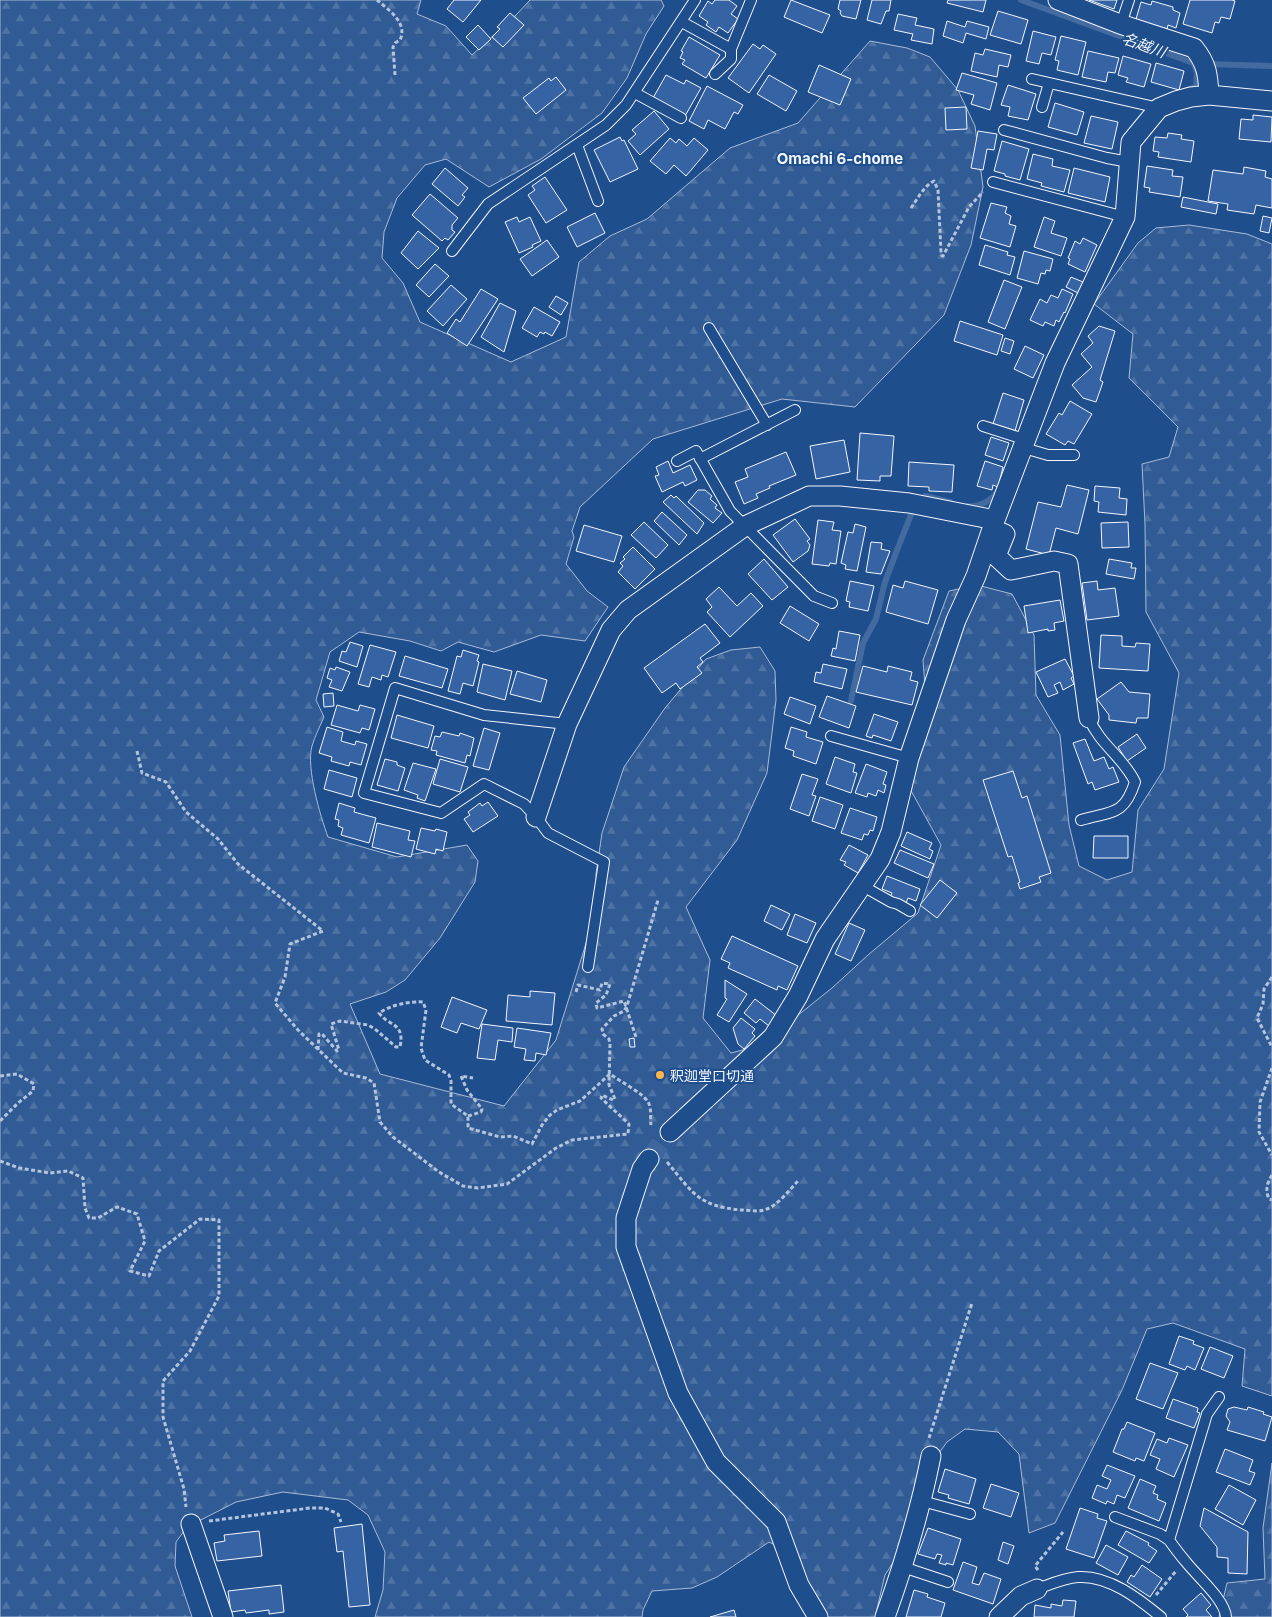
<svg xmlns="http://www.w3.org/2000/svg" width="1272" height="1617" font-family="Inter,'Noto Sans JP',sans-serif">
<style>
.forest{fill:url(#forest-firs);stroke:#a8bbd7}
.lines{fill:none;stroke-linecap:round;stroke-linejoin:round}
.stream{stroke:#446ba0;stroke-width:6}
.building{fill:#3563a3;stroke:#f2f6ff}
.minor-tunnel{stroke:#3f679d;stroke-width:19;stroke-dasharray:19 9;stroke-linecap:butt}
.service-casing{stroke:#f2f6ff;stroke-width:12}
.minor-casing{stroke:#f2f6ff;stroke-width:21}
.path{stroke:#b3c4dc;stroke-width:3;stroke-dasharray:4 2.5;stroke-linecap:butt}
.service{stroke:#1f4e8c;stroke-width:10}
.minor{stroke:#1f4e8c;stroke-width:19}
.poi-dot{fill:#ffb74d;stroke:#1f4e8c;stroke-width:2}
.labels{text-anchor:middle;dominant-baseline:central;stroke-width:4;stroke-linejoin:round;paint-order:stroke}
.poi-label{font-size:14px;fill:#f2f6ff;stroke:#1f4e8c;text-anchor:start}
.water-label{font-size:15px;font-style:italic;fill:#f2f6ff;stroke:#1f4e8c}
.neighbourhood-label{font-size:15px;font-weight:bold;fill:#f2f6ff;stroke:#1f4e8c}
</style>
<defs>
<pattern id="forest-firs" width="22" height="20" patternUnits="userSpaceOnUse" patternTransform="scale(1.25)"><rect width="22" height="20" fill="#305b95"/><path d="M5 1l3.5 6h-7zM16 11l3.5 6h-7z" fill="#4e73a5"/></pattern>
</defs>
<rect width="100%" height="100%" fill="#1f4e8c"/>
<path class="forest" d="M0,0H421L417,14L446,26L472,55L517,14L530,0H661L664,6L646,34L627,78L602,113L541,159L489,187L446,159L425,165L397,198L384,232L382,258L403,283L420,322L511,362L566,337L579,262L610,236L647,219L730,148L798,123L870,41L907,48L930,57L958,90L975,126L983,187L971,245L944,315L855,407L782,399L653,439L580,507L572,531L574,537L566,564L587,591L608,607L585,641L541,635L494,652L458,642L441,651L410,641L359,632L330,652L316,700L324,717C320,726 315,736 312,746C306,768 320,815 328,837L397,857L467,845L478,861L475,882L440,938L405,980L386,992L350,1004L380,1074L504,1106L556,1040L597,908L596,874L602,833L624,767L665,708L706,659L731,650L760,647L775,671L776,700L767,773L737,840L686,907L710,960L703,1018L731,1053L778,1041L797,1016L832,988L868,955L918,913L941,845L909,787L928,728L923,660L949,591L977,585L1012,594L1034,635L1036,695L1060,735L1069,825L1079,866L1107,880L1132,872L1138,810L1164,769L1179,673L1146,612L1145,524L1142,464L1169,457L1178,427L1129,378L1133,334L1094,304L1138,243L1156,228L1189,225L1247,234L1272,244V1396L1242,1386L1245,1349L1173,1323L1147,1329L1122,1390L1055,1523L1029,1533L1019,1454L998,1432L965,1429L947,1442L917,1484L901,1550L885,1575L875,1617H826L800,1576V1558L769,1542L717,1577L692,1588L652,1591L643,1610L642,1617H375L383,1590L385,1552L368,1515L348,1500L283,1492L236,1502L187,1527L176,1542L175,1566L192,1617H0Z
M1272,1463V1617H1219L1227,1583L1265,1579L1263,1528Z"/>
<g class="lines">
<path class="stream" d="M1021,0L1196,64
M1206,64L1272,66
M1186,90L1196,87L1197,73L1194,64
M967,506C981,508 993,499 1000,488
M851,701L863,643L876,619L885,582L896,553L912,512L925,496L950,502"/>
</g>
<path class="building" d="M454,0H481L463,22L447,9Z
M715,0H729L737,6L731,14L738,19L728,33L719,27L716,32L706,25L708,22L699,16L708,1L712,4Z
M791,0L830,15L822,33L784,17Z
M840,0H861L856,19L842,16L840,13L841,11L838,9Z
M872,0H891L889,11H886L881,24L867,20Z
M948,0H986L983,12L947,3Z
M1089,0H1117L1114,9Z
M1190,0H1232L1235,1L1230,19L1221,17L1219,23L1215,22L1212,33L1183,24Z
M1152,1L1173,7V10L1180,13L1176,28L1168,25L1167,29L1136,19L1141,2L1151,5Z
M998,11L1028,20L1021,44L990,35Z
M510,13L524,25L503,47L492,37L500,29L497,27Z
M898,14L917,18L915,25L934,29L932,44L911,40L913,34L894,30Z
M947,21L965,27L967,21L989,27L986,39L966,33L963,43L943,36Z
M478,25L491,39L479,50L466,37Z
M1033,31L1056,37L1051,55L1042,53L1039,64L1026,61Z
M1061,36L1086,42L1078,75L1057,70L1059,61L1055,60Z
M689,37L720,55L706,78L682,64L685,60L680,58L683,52L681,51Z
M753,44L760,49L763,45L776,54L749,93L728,78Z
M985,49L1011,55L1008,67L999,65L997,77L971,71L975,53L983,55Z
M1088,51L1119,58L1115,73L1108,72L1106,82L1082,77Z
M1123,56L1151,64L1144,87L1126,82L1128,78L1118,75Z
M1156,63L1184,71L1179,90L1151,82Z
M819,65L851,79L840,105L808,92Z
M962,73L997,83L990,110L971,104L974,95L956,90Z
M666,75L684,84L686,80L701,88L685,116L653,98Z
M769,75L797,91L786,111L757,94Z
M556,77L566,90L536,114L523,98L549,78L551,81Z
M1008,85L1036,94L1028,120L1008,116L1010,107L1001,105Z
M707,86L743,105L738,114L734,112L725,129L708,120L704,129L689,121Z
M1055,103L1084,112L1077,135L1048,127Z
M966,107L967,129L946,130L945,108Z
M654,111L669,129L640,155L628,141L636,134L632,130Z
M1253,115L1272,117L1271,142L1239,139L1241,119L1253,120Z
M1091,116L1118,122L1112,149L1084,143Z
M978,131L997,134L994,150L987,149L983,170L971,168Z
M1168,133L1182,135L1181,139L1194,141L1191,162L1158,157L1159,152L1153,151L1155,137L1167,138Z
M620,137L622,141L624,140L638,169L610,182L594,150Z
M670,138L676,143L679,139L687,146L694,138L708,150L686,176L674,165L666,174L650,161Z
M1002,141L1029,149L1020,180L1005,176V174L994,171Z
M1033,154L1053,159L1052,166L1070,170L1064,192L1041,186L1042,183L1027,179Z
M1147,166L1173,170L1172,176L1183,177L1180,197L1149,192L1150,188L1144,187Z
M1244,167L1266,171L1265,177L1272,179V208L1256,205L1254,214L1227,210L1228,204L1208,201L1213,170L1243,174Z
M445,168L468,188L462,195L465,197L458,206L432,184Z
M1074,168L1110,177L1105,202L1068,193Z
M545,177L567,210L546,223L528,195L535,190L532,186Z
M430,194L458,218L452,225V230L455,232L448,240L445,238L442,241L412,215Z
M1183,197L1218,204L1216,214L1181,207Z
M991,203L1007,207L1005,213L1011,216L1009,224L1016,226L1010,247L980,238Z
M595,213L605,233L577,247L567,227Z
M1263,216L1272,218L1269,233L1260,231Z
M517,217L519,222L530,217L541,241L532,245L533,247L519,253L505,222Z
M1044,217L1055,221L1051,233L1067,238L1061,256L1034,247Z
M418,231L439,248L418,269L401,253Z
M1083,238L1097,245L1085,272L1068,264L1070,259L1068,258L1075,241L1080,244Z
M547,240L559,257L532,276L520,259Z
M985,245L1008,252L1007,255L1015,257L1010,275L979,265Z
M1024,251L1053,259L1050,271L1046,270L1045,274L1041,273L1038,284L1017,278Z
M435,264L449,276L429,297L416,285Z
M1071,277L1083,282L1078,293L1066,287Z
M1004,280L1022,287L1005,329L988,322Z
M451,285L467,299L443,326L427,311Z
M481,289L498,299L467,346L447,333L456,319L460,322Z
M1062,289L1073,294L1065,313L1064,312L1059,322L1056,320L1054,326L1045,322L1043,326L1030,320L1040,299L1047,303L1051,295L1058,298Z
M556,296L568,303L561,315L549,307Z
M500,303L516,311L504,352L481,337Z
M534,307L560,322L552,336L545,332L544,334L540,332L537,337L522,328Z
M960,321L1003,335L997,355L954,341Z
M1099,326L1115,331L1100,380L1103,382L1096,402L1083,398L1072,385L1092,367L1081,354L1093,343L1088,336Z
M1005,338L1014,341L1010,354L1001,351Z
M1025,346L1044,355L1033,378L1014,369Z
M1003,393L1024,400L1015,431L993,424Z
M1070,401L1092,414L1074,444L1068,441L1065,445L1046,434L1059,413L1062,415Z
M860,433L894,436L891,476H880V481L857,480Z
M991,437L1009,443L1003,461L985,455Z
M844,440L850,472L816,479L810,446Z
M786,452L796,475L769,486L770,488L756,494L758,498L744,504L735,482L748,477L745,469Z
M668,461L673,473L690,465L697,480L685,486L683,482L662,492L655,476L659,475L656,467Z
M985,461L1003,467L998,487L993,485L992,490L977,486Z
M909,462L954,465L952,492L929,491V487L908,486Z
M1067,485L1089,490L1078,534L1056,528L1049,555L1026,549L1038,502L1061,507Z
M1095,486L1120,488L1119,498L1127,499L1126,515L1098,512L1099,502L1094,501Z
M698,490H705L712,496L710,499L717,505L715,508L722,513L713,523L688,502Z
M671,495L674,498L676,496L704,523L697,534L663,502Z
M662,512L687,535L679,545L654,521Z
M795,519L810,539L807,541L810,545L808,551L793,562L773,535Z
M818,520L834,522L832,530L841,531L836,564L830,563L829,566L812,564Z
M644,522L668,545L656,558L631,535Z
M1128,522L1129,547L1102,548L1101,523Z
M855,524L866,527L857,571L845,569L846,565L841,563L848,532L853,533Z
M584,525L622,536L614,562L576,551Z
M871,542L882,543L881,549L890,551L881,574L866,572Z
M633,547L655,569L635,589L618,572L623,566L620,563L625,559L623,557Z
M764,559L788,587L772,600L748,574Z
M1109,559L1132,563L1131,568H1136L1134,579L1106,574Z
M850,581L874,586L868,611L849,607L850,602L846,601Z
M905,581L938,590L928,624L886,612L893,585L903,588Z
M1097,581L1098,590L1115,588L1119,616L1087,620L1082,583Z
M719,587L737,606L751,593L763,606L730,637L707,612L712,607L706,599Z
M1060,600L1064,621L1054,623L1055,630L1048,631V629L1028,633L1024,606Z
M790,606L819,624L809,641L780,623Z
M705,624L720,643L700,658L703,662L697,667L702,673L680,689L676,683L662,693L644,668Z
M839,631L860,635L855,661L831,656L833,648L836,649Z
M1101,635L1122,636V646L1135,647L1136,643L1150,644L1148,671L1099,668Z
M350,642L363,646L357,667L339,661L342,651L346,652Z
M370,645L396,652L388,677L382,675L381,680L372,677L369,687L358,684Z
M463,650L479,655L477,661L479,662L473,686L463,683L460,694L448,691L457,656L461,657Z
M405,656L448,669L442,688L399,676Z
M1065,659L1074,676L1071,678L1074,684L1063,690L1060,682L1054,685L1058,693L1048,697L1036,672Z
M483,664L512,671L505,700L477,692Z
M823,664L847,669L842,689L814,682L816,672L821,673Z
M863,666L887,672L888,666L912,672L910,680L918,682L912,705L856,692Z
M336,667L350,672L342,691L329,687L332,680L327,678L330,668L335,670Z
M517,671L547,680L541,702L510,694Z
M1121,682L1129,692L1150,694L1148,718H1137L1136,723L1109,720V715L1097,699Z
M333,693L334,706L324,707L323,694Z
M827,696L856,706L849,728L819,717Z
M790,697L816,706L810,724L784,714Z
M337,705L358,711L360,705L375,709L369,730L362,728L360,733L331,725Z
M874,714L898,722L891,741L873,735L872,738L866,736Z
M397,715L434,726L428,748L391,738Z
M327,727L343,732L341,741L355,745L356,741L367,744L361,765L350,762L349,766L331,761L332,757L319,753Z
M791,727L807,732L806,737L823,742L816,764L793,756L794,751L785,748Z
M484,728L500,733L489,770L473,766Z
M442,732L459,736L460,733L474,738L470,756L467,755L465,763L436,755L437,751L431,750L435,736L440,737Z
M1137,734L1146,748L1127,761L1118,747Z
M1085,739L1094,761L1104,757L1109,769L1113,767L1119,782L1095,790L1092,782L1088,784L1073,743Z
M835,757L855,764L853,772L857,773L851,793L826,784Z
M385,759L397,762V765L405,768L398,791L377,785Z
M440,759L468,767L460,792L433,784Z
M413,763L436,769L425,801L417,798L418,795L404,790Z
M866,764L887,772L883,784L886,785L884,793L878,790L876,796L868,793L867,797L855,793Z
M329,770L357,778L352,797L324,789Z
M1013,771L1022,798L1027,796L1051,873L1039,877L1041,882L1020,889L1018,883L1020,882L1012,856L1008,857L983,780Z
M802,774L818,779L812,795L816,796L809,816L790,809Z
M820,797L843,805L835,829L812,821Z
M488,802L498,816L473,832L464,819L470,815L468,812L480,803L482,806Z
M339,803L355,808L354,812L376,818L369,843L341,835L343,828L338,826L339,820L335,819Z
M850,808L877,817L873,831L870,830L868,835L864,834L862,840L841,833Z
M377,823L410,831L408,840L415,841L411,857L372,847Z
M421,828L435,831L436,829L447,832L443,851L436,849L435,854L416,849Z
M907,832L932,843L929,849L933,851L930,859L901,846Z
M1094,836H1128V858H1093Z
M849,845L868,855L858,873L844,865L846,862L840,860Z
M900,850L934,864L928,878L894,863Z
M887,876L920,889L916,901L908,898L906,903L890,897L892,893L882,889Z
M940,880L957,893L937,918L920,905Z
M771,905L790,914L782,930L764,921Z
M795,914L816,923L807,943L787,935Z
M849,923L865,930L851,961L835,954Z
M732,936L798,966L787,990L778,986L777,990L728,968L730,963L721,959Z
M725,980L747,994L729,1022L717,1015L727,999L725,998Z
M530,991L555,993L552,1025L506,1021L508,995L530,997Z
M452,997L487,1010L479,1029L461,1023L457,1033L441,1027Z
M755,999L777,1016L769,1026L760,1019L756,1023L744,1013Z
M741,1018L755,1029L752,1033L755,1036L744,1049L738,1044L733,1028Z
M482,1024L513,1028L512,1042L498,1040L495,1060L477,1058Z
M517,1028L551,1033L546,1055L536,1053L535,1061L524,1060L526,1049L514,1047Z
M634,1038L635,1047H630L629,1039Z
M1179,1336L1194,1341L1193,1344L1204,1348L1195,1370L1187,1366L1185,1370L1169,1364Z
M1210,1347L1233,1356L1224,1378L1201,1369Z
M1150,1363L1178,1373L1163,1409L1136,1399Z
M1173,1399L1198,1408L1197,1412L1200,1413L1194,1428L1166,1418Z
M1234,1407L1247,1410L1248,1407L1264,1412L1263,1414L1272,1417L1265,1441L1227,1430L1230,1422L1226,1416L1228,1409Z
M1127,1422L1155,1433L1144,1461L1136,1458L1135,1461L1113,1452L1122,1429H1124Z
M1169,1438L1188,1445L1174,1477L1156,1469L1160,1459L1150,1455L1157,1439L1167,1443Z
M1225,1449L1253,1460L1249,1471L1255,1473L1250,1485L1216,1472Z
M1107,1465L1135,1476L1125,1498L1117,1495L1114,1504L1107,1501L1106,1504L1092,1498L1097,1485L1107,1489L1111,1480L1102,1476Z
M945,1469L976,1479L969,1504L948,1498L949,1495L938,1492Z
M1140,1479L1156,1486L1153,1493L1158,1495L1157,1499L1166,1503L1159,1521L1128,1508Z
M991,1484L1019,1493L1011,1517L983,1508Z
M1229,1485L1256,1500L1243,1525L1215,1509Z
M1080,1508L1098,1514L1097,1518L1107,1521L1094,1558L1066,1549Z
M1204,1508L1248,1532L1247,1574L1228,1573V1558L1217,1557V1547L1200,1526Z
M362,1524L370,1605L349,1607L343,1551L337,1552L334,1528Z
M928,1528L961,1539L953,1565L946,1563V1565L939,1563L942,1555L937,1554L935,1559L918,1554Z
M259,1531L262,1556L217,1561L214,1543L225,1541L224,1535Z
M1126,1531L1149,1543L1148,1545L1157,1551L1149,1563L1118,1545Z
M1003,1542L1014,1546L1008,1564L998,1560Z
M1106,1545L1128,1557L1118,1575L1096,1563Z
M963,1562L977,1567L972,1583L979,1585L984,1573L1001,1579L993,1604L953,1590Z
M1142,1565L1162,1579L1150,1597L1127,1582L1131,1575L1134,1577Z
M281,1585L284,1612L269,1614V1610L246,1613L245,1610L231,1612L228,1591Z
M914,1590L928,1594L927,1597L945,1603L941,1617H906Z
M1201,1593L1211,1605L1206,1610L1212,1617H1186L1188,1615L1183,1609Z
M1063,1600L1076,1601L1074,1617H1034L1035,1605L1051,1608V1604L1062,1606Z
M734,1610L736,1617H710Z"/>
<g class="lines">
<path class="minor-tunnel" d="M649,1159L670,1132"/>
<g class="service-casing">
<path id="service" d="M682,22L731,49
M1121,24L1129,0
M715,74L731,59V49L751,0
M1032,79L1159,108
M635,93L681,118
M1042,107L1049,83
M1004,130L1107,158L1129,162
M577,145L598,201
M993,182L1125,217
M452,251L488,204L606,125L626,105L695,0
M709,328L767,425
M983,426L1027,440
M1024,448L1048,455H1074
M700,459L795,410
M677,461L696,451L730,511L814,596L832,603
M567,724L484,715L395,688L364,793L441,813L484,784L524,804L536,817L548,833L604,862L588,967
M831,736L909,758
M1081,820C1112,811 1124,816 1135,782C1124,758 1099,744 1089,718
M861,885L891,902L898,904L910,911
M1219,1397L1207,1414L1169,1540C1174,1547 1180,1555 1186,1562C1197,1576 1225,1600 1226,1617
M922,1501L970,1514
M1115,1517L1160,1534L1169,1540
M903,1567L948,1582
M1037,1589C1051,1584 1064,1578 1078,1577C1109,1575 1139,1599 1161,1617"/>
</g>
<g class="minor-casing">
<path id="minor" d="M1058,0L1120,24L1194,48C1207,64 1208,75 1209,95
M992,529L1005,534L996,556L1011,570L1054,561L1068,564L1089,718
M536,817L567,724L611,630L628,610L745,526L809,496H840L909,503L995,520
M670,1132L773,1037L798,996L825,939L880,859L891,832L909,758L956,620L976,576L995,520L1055,363L1125,217L1131,142L1159,108L1176,101L1191,97L1209,95L1272,101
M649,1159L642,1169L626,1218V1247L678,1393L716,1462L776,1522L799,1585L818,1617
M191,1524L223,1617
M885,1617C904,1564 920,1512 931,1456
M999,1617L1021,1596L1037,1589"/>
</g>
<path class="path" d="M377,0C389,10 408,23 400,40L395,43L393,47L395,75
M911,208C918,198 924,186 934,181L938,190L941,252L942,256H943L969,207L983,192
M137,751L142,773L166,782L186,812L218,839L238,864L323,931L290,944L285,977L275,1003L298,1030L343,1073L366,1078L374,1083L380,1122L393,1137L439,1172L463,1186L478,1188L507,1184L556,1148L572,1140L628,1134L629,1124L601,1098L602,1095L613,1100L615,1099L609,1085L610,1044L609,1039L603,1034L602,1029L614,1016L624,1011L627,1006L658,900
M1272,977L1264,989L1263,1004L1257,1018L1272,1047
M576,992L578,985L600,990L602,983L610,984L606,995L596,1003L597,1008L624,1001L636,1037
M318,1050L319,1034H322L337,1051L339,1050L331,1024L340,1021L368,1025L375,1029L396,1047H400C405,1022 389,1027 379,1013C391,1005 409,1001 423,1002L426,1010L421,1048L425,1060L449,1075L451,1081V1104L468,1116V1128L500,1137L513,1136L532,1144L542,1125L550,1115L557,1110L580,1101L610,1074C619,1081 642,1092 648,1102C652,1108 650,1118 651,1125
M1272,1068L1260,1102L1259,1132L1272,1155
M0,1076L17,1074L34,1084L33,1091L18,1103L0,1121
M468,1116L481,1112L482,1109L467,1090L461,1076L473,1078
M0,1161L19,1168L50,1173L68,1171L83,1178L85,1208L89,1218H98L117,1207L137,1214L145,1241L130,1271L149,1276L159,1251L200,1219L219,1220V1296L190,1351L163,1381V1417L184,1489L186,1507
M667,1162C693,1193 698,1206 741,1210C748,1210 757,1212 764,1210C778,1206 789,1190 799,1180
M1272,1175C1267,1183 1265,1190 1269,1199L1272,1200
M929,1438L972,1303
M209,1521L310,1508H325L338,1514L341,1522
M1038,1570L1035,1566L1063,1532
M1156,1595L1176,1571"/>
<use href="#service" class="service"/>
<use href="#minor" class="minor"/>
</g>
<circle class="poi-dot" cx="660" cy="1075" r="5"/>
<g class="labels">
<g class="poi-label">
<text x="670" y="1075">釈迦堂口切通</text>
</g>
<g class="water-label">
<text transform="translate(1144 45) rotate(20)">名越川</text>
</g>
<g class="neighbourhood-label">
<text x="840" y="158">Omachi 6-chome</text>
</g>
</g>
</svg>
